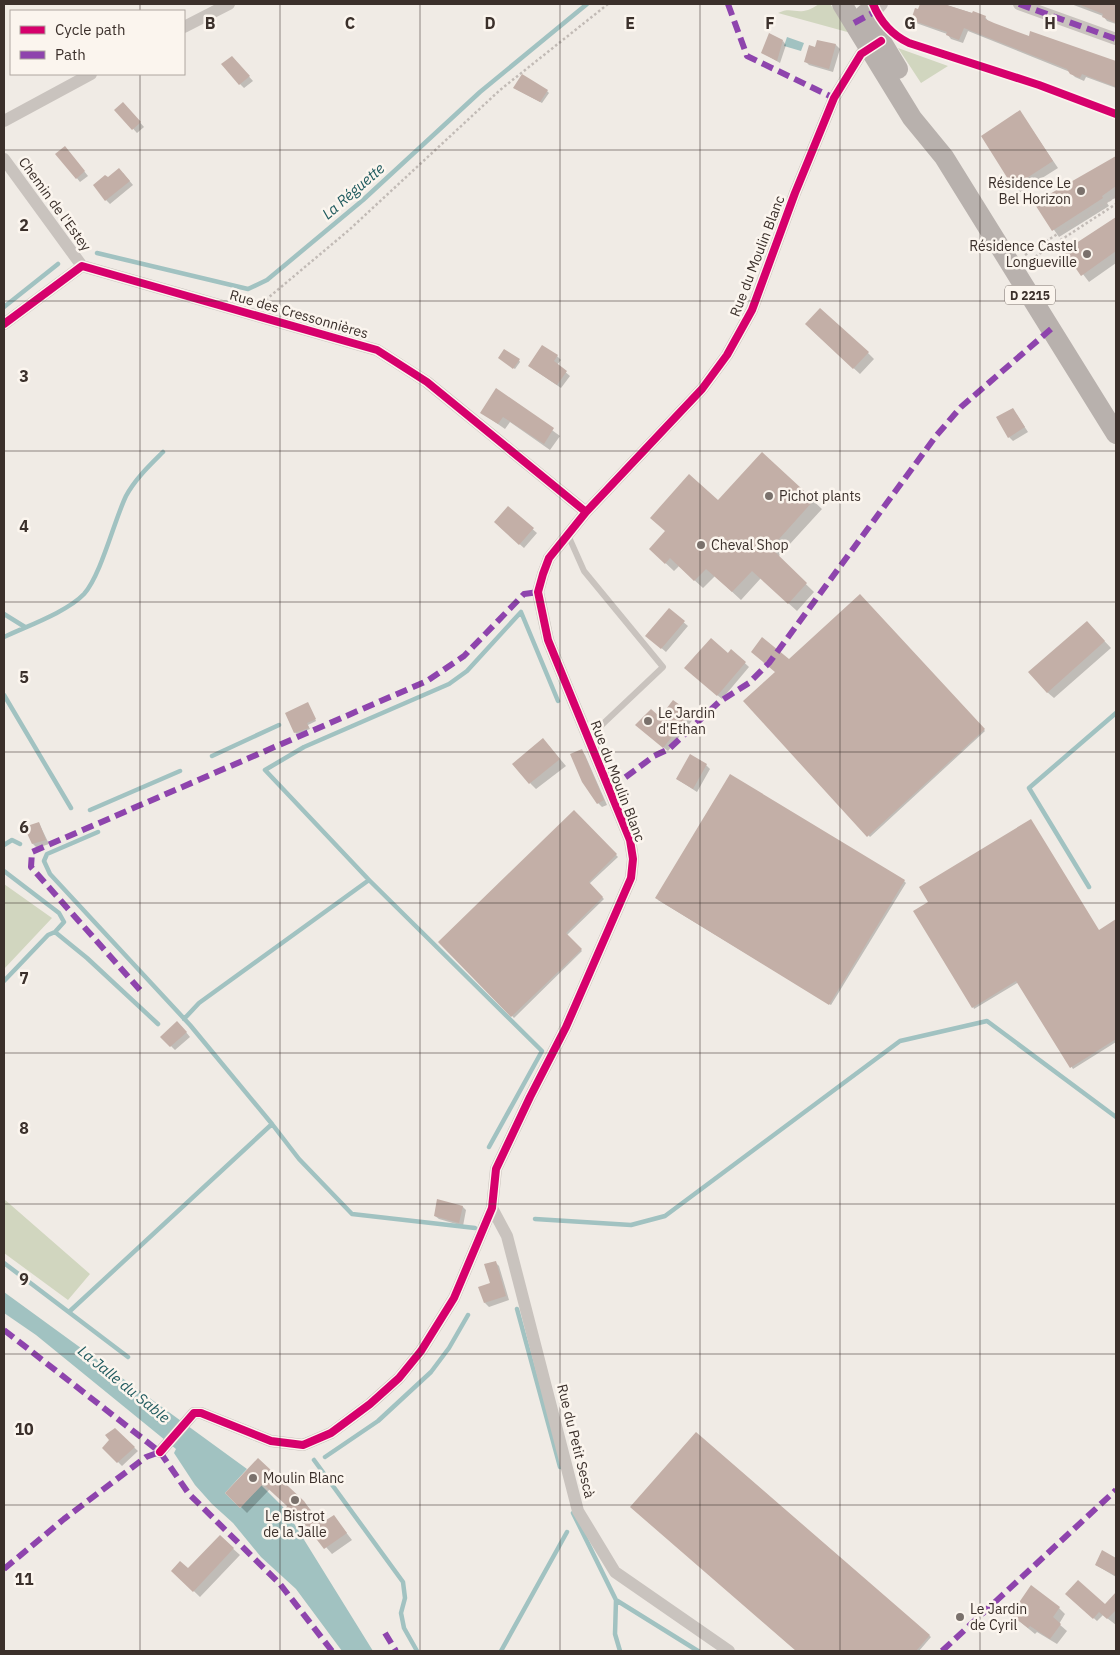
<svg xmlns="http://www.w3.org/2000/svg" width="1120" height="1655" font-family="'IBM Plex Sans',sans-serif">
<style>
.green{fill:#d1d6bf}
.water{fill:#a1c2c1}
.shadow{fill:#0003}
.lines{fill:none;stroke-linecap:round;stroke-linejoin:round}
.stream{stroke:#a1c2c1;stroke-width:4.5}
.building{fill:#c3afa7}
.path{stroke:#c2bbb6;stroke-width:2.5;stroke-dasharray:2.5 2.5;stroke-linecap:butt}
.service{stroke:#c9c3be;stroke-width:6}
.minor{stroke:#c9c3be;stroke-width:12}
.primary{stroke:#b8b1ad;stroke-width:20}
.quiet{stroke:#8e44ad;stroke-width:6;stroke-dasharray:12 6;stroke-linecap:butt}
.cycleway-casing{stroke:#fbf5ee;stroke-width:11}
.cycleway{stroke:#d6006c;stroke-width:8}
.grid{fill:none;stroke:#3b302b;stroke-width:1;stroke-opacity:0.55}
.poi-dot{fill:#7a716c;stroke:#fbf5ee;stroke-width:2}
.labels{text-anchor:middle;dominant-baseline:central;stroke-width:5;stroke-linejoin:round;paint-order:stroke}
.shield{fill:#fbf5ee;stroke:#756b66;stroke-width:1}
.shield-label{font-size:12px;font-weight:bold;fill:#3b302b}
.poi-label{font-size:14px;fill:#3b302b;stroke:#fbf5ee;text-anchor:start}
.street-label{font-size:14px;fill:#3b302b;stroke:#fbf5ee}
.water-label{font-size:15px;font-style:italic;fill:#1f5a5e;stroke:#fbf5ee}
.grid-label{font-size:16px;text-anchor:middle;font-weight:bold;fill:#3b302b;stroke:#fbf5ee;stroke-width:5;stroke-linejoin:round;paint-order:stroke}
</style>
<rect width="100%" height="100%" fill="#f0ebe5"/>
<path class="green" d="M819,4H830L851,33L778,13C795,5 797,19 819,4Z
M898,48L948,66L921,83Z
M4,884L52,918L4,969Z
M4,1199L90,1274L68,1300L4,1253Z"/>
<path class="water" d="M787,37L804,43L801,51L784,46Z
M4,1292L247,1469L225,1493L240,1508L261,1485L285,1509L373,1651H342L296,1589L261,1557L233,1523L212,1504L195,1485L174,1453L176,1449L36,1335L4,1313Z"/>
<path class="shadow" d="M922,4H943L985,17L989,22L1029,38L1031,33L1116,63V88L1086,77L1084,81L1075,77L1070,72L968,31L963,43L951,39L947,34L916,23L912,19Z
M1071,4H1116V24L1107,21L1103,16Z
M783,41L786,45L780,63L763,53Z
M836,45L840,49L833,72L809,65L805,61L816,48Z
M235,61L253,81L244,88L240,84Z
M516,89L547,91L549,93L542,103Z
M123,103L144,127L137,133L116,110Z
M1020,112L1058,168L1020,192L1014,186Z
M68,151L88,176L80,182L57,154Z
M1116,156V197L1107,203L1109,206L1059,237L1036,204L1066,185L1067,186L1089,175Z
M123,173L133,185L110,204L106,200L108,179Z
M1116,218V263L1089,282L1066,252Z
M813,331L868,353L874,359L860,374Z
M557,356L561,360L557,365L570,376L561,388L533,369Z
M501,359L519,360L520,362L515,369Z
M497,390L560,436L550,450L510,422L505,429L482,413Z
M1013,409L1028,432L1013,441L1009,437Z
M762,453L822,509L778,557L814,592L797,611L761,578L741,600L715,576L703,588L679,566L674,571L659,557L718,502Z
M508,508L537,533L524,548L499,526Z
M860,595L985,731L870,837L745,701Z
M669,610L688,626L666,652L651,639Z
M1093,629L1111,648L1054,698L1047,692Z
M732,651L749,667L722,699L690,672Z
M309,706L316,721L308,725L310,729L297,734L295,733Z
M690,714L694,718L668,751L641,729Z
M549,746L566,766L536,789L530,783Z
M581,751L585,755L607,805L602,807L598,803Z
M706,765L710,769L697,792L677,779Z
M574,812L618,857L589,884L604,899L567,935L582,951L514,1018L440,942Z
M39,823L49,844L37,848L33,844Z
M904,881L906,883L831,1005L658,900Z
M929,903L1100,931L1116,921V1042L1073,1069L1019,982L974,1009Z
M181,1026L190,1037L175,1050L162,1037Z
M438,1201L463,1207L466,1210L463,1226L439,1219L435,1216Z
M495,1262L499,1266L509,1300L489,1307L485,1303Z
M115,1430L138,1451L122,1466L104,1448L111,1440Z
M696,1433L931,1637L919,1651H797L632,1507Z
M258,1460L310,1509L321,1524L334,1517L352,1540L332,1554L307,1525L305,1527L289,1507L270,1489L247,1513L227,1493Z
M220,1537L240,1555L200,1597L173,1571L188,1570Z
M1103,1552L1116,1559V1577L1096,1565Z
M1067,1594L1105,1606L1116,1594V1625L1103,1615L1097,1621Z
M1018,1605L1059,1608L1065,1614L1059,1624L1067,1631L1057,1644L1037,1632L1035,1634L1007,1611Z"/>
<g class="lines">
<path class="stream" d="M97,253L248,289L267,280L363,200L480,92L587,4
M4,307L58,264
M4,614L25,627
M4,637C27,626 67,612 84,594C101,575 114,521 126,496C135,479 150,465 163,452
M4,695L71,808
M212,756L279,725
M90,810L180,771
M4,845L12,840L20,844
M4,871L59,913L64,922L55,932L48,935L4,981
M369,880L542,1051L489,1147
M1089,887L1029,788L1116,713
M55,932L87,958L158,1024
M184,1019L199,1003L369,880L265,770L304,747L449,684L467,671L521,612L558,701
M272,1124L299,1159L352,1214L475,1228
M535,1219L631,1225L665,1216L900,1041L987,1021L1116,1117
M4,1263L128,1357
M517,1309L560,1467
M70,1311L272,1124L190,1025L50,874L44,861L47,854L98,832
M325,1457L378,1421L431,1372L449,1348L468,1315
M314,1460L403,1582L405,1598L401,1613L404,1628L417,1651
M573,1513L616,1600L615,1634L620,1651
M616,1600L698,1651
M501,1651L567,1532"/>
</g>
<path class="building" d="M920,4H944L972,13L973,11L986,16L985,19L994,23L1029,36L1030,31L1116,61V87L1082,74L1080,78L1070,74L1067,69L964,28L959,40L946,35L947,32L911,20L915,8L918,9Z
M1078,4H1116V23L1102,17L1103,14Z
M769,33L783,40L777,61L761,53Z
M817,40L836,44L829,69L804,62L809,45L815,47Z
M232,56L250,76L239,85L221,64Z
M522,74L548,90L540,102L513,88Z
M123,102L141,122L132,130L114,110Z
M1020,110L1053,161L1013,187L981,136Z
M65,146L85,171L76,179L55,154Z
M1116,156V186L1102,196L1103,198L1052,231L1034,203Z
M119,168L130,181L105,201L93,185L105,175L108,177Z
M1116,217V251L1081,276L1064,251Z
M820,308L869,352L853,369L805,324Z
M542,345L558,355L554,361L567,371L557,385L528,366Z
M504,349L520,359L513,369L498,358Z
M496,388L554,428L544,444L503,417L498,424L480,413Z
M1013,408L1025,427L1008,438L996,417Z
M762,452L814,500L771,548L807,583L788,604L752,571L732,592L706,569L694,581L670,558L665,564L649,549L665,531L650,518L689,474L718,500Z
M508,506L534,528L519,545L494,522Z
M860,594L985,729L867,837L743,701L775,672L751,652L762,637L789,659Z
M669,608L685,621L661,649L645,636Z
M1087,621L1105,641L1047,693L1028,672Z
M711,638L728,653L731,649L746,662L717,696L684,668Z
M673,700L691,713L663,748L635,725L651,709L660,717Z
M308,702L316,719L307,723L309,728L294,733L285,713Z
M543,738L560,759L529,784L512,764Z
M582,749L604,800L597,804L582,782L570,754Z
M690,754L707,764L693,789L676,779Z
M730,774L905,880L829,1005L655,898Z
M574,810L617,854L589,882L603,897L566,933L582,949L511,1017L438,942Z
M1031,819L1099,930L1116,919V1039L1070,1068L1016,981L972,1008L913,911L928,902L919,887Z
M39,822L46,840L32,844L24,827Z
M177,1021L187,1032L170,1047L160,1037Z
M437,1199L463,1206L459,1223L434,1216Z
M496,1261L506,1296L484,1303L478,1287L490,1283L484,1264Z
M115,1428L135,1447L117,1463L102,1448L109,1440L105,1435Z
M696,1432L930,1635L916,1651H796L630,1507Z
M258,1458L304,1501L320,1524L334,1515L347,1533L324,1549L301,1519L297,1522L286,1508L287,1506L263,1484L240,1508L225,1493Z
M220,1535L234,1548L193,1592L171,1571L180,1561L188,1568Z
M1102,1550L1116,1558V1576L1095,1565Z
M1078,1580L1105,1604L1116,1592V1610L1107,1619L1099,1612L1093,1619L1065,1594Z
M1031,1585L1060,1607L1053,1617L1061,1624L1050,1639L1030,1626L1028,1628L1006,1611L1014,1601L1018,1604Z"/>
<g class="lines">
<path class="path" d="M1025,255L1116,196
M1027,262L1116,204
M262,303L349,230L500,90L608,4"/>
<path class="service" d="M568,535L584,571L663,667L589,737"/>
<path class="minor" d="M1019,4L1116,39
M860,20L876,11L882,4
M184,27L229,4
M4,121L91,74
M4,159L82,266
M4,324L82,266L377,350L427,382L586,512
M492,1208L507,1236L578,1511L615,1572L729,1651
M160,1452L194,1413H201L271,1441L303,1445L331,1433L370,1404L399,1378L421,1351L454,1298L492,1208L496,1169L530,1097L566,1027L631,878L633,859L630,840L548,640L538,592L543,574L549,558L586,512L702,389L727,355L752,310L795,193L834,98L861,54L874,45"/>
<path class="primary" d="M842,4L912,118L944,157L1116,434
M865,14L898,69"/>
<path class="quiet" d="M728,4L747,56L834,98
M1019,4L1116,39
M854,23L876,11L882,4
M611,788L654,756L669,749L719,702L749,683L769,663L936,436L961,407L1051,329
M140,990L31,867L32,852L427,681L464,656L524,594L538,592
M4,1330L160,1452L189,1494L280,1584L332,1651
M4,1569L64,1519L146,1457L160,1452
M385,1633L396,1651
M942,1651L1116,1490"/>
<g class="cycleway-casing">
<path id="cycleway" d="M873,4C880,21 892,35 909,43L1039,85L1116,114
M4,324L82,266L377,350L427,382L586,512
M160,1452L194,1413H201L271,1441L303,1445L331,1433L370,1404L399,1378L421,1351L454,1298L492,1208L496,1169L530,1097L566,1027L631,878L633,859L630,840L548,640L538,592L543,574L549,558L586,512L702,389L727,355L752,310L795,193L834,98L861,54L881,41"/>
</g>
<use href="#cycleway" class="cycleway"/>
</g>
<path class="grid" d="M140,4V11M280,4V1651M420,4V1651M560,4V1651M700,4V1651M840,4V1651M980,4V1651M140,74V1651M4,150H1116M4,301H1116M4,451H1116M4,602H1116M4,752H1116M4,903H1116M4,1053H1116M4,1204H1116M4,1354H1116M4,1505H1116"/>
<g class="poi-dot">
<circle cx="1081" cy="191" r="5"/>
<circle cx="1087" cy="254" r="5"/>
<circle cx="769" cy="496" r="5"/>
<circle cx="701" cy="545" r="5"/>
<circle cx="648" cy="721" r="5"/>
<circle cx="253" cy="1478" r="5"/>
<circle cx="295" cy="1500" r="5"/>
<circle cx="960" cy="1617" r="5"/>
</g>
<g class="labels">
<rect class="shield" x="1005" y="285.5" width="50" height="19" rx="4"/>
<g class="shield-label">
<text x="1030" y="295">D 2215</text>
</g>
<g class="poi-label">
<text x="1071" y="183" text-anchor="end">Résidence Le<tspan x="1071" dy="16">Bel Horizon</tspan></text>
<text x="1077" y="246" text-anchor="end">Résidence Castel<tspan x="1077" dy="16">Longueville</tspan></text>
<text x="779" y="496">Pichot plants</text>
<text x="711" y="545">Cheval Shop</text>
<text x="658" y="713">Le Jardin<tspan x="658" dy="16">d'Ethan</tspan></text>
<text x="263" y="1478">Moulin Blanc</text>
<text x="295" y="1516" text-anchor="middle">Le Bistrot<tspan x="295" dy="16">de la Jalle</tspan></text>
<text x="970" y="1609">Le Jardin<tspan x="970" dy="16">de Cyril</tspan></text>
</g>
<g class="street-label">
<text transform="translate(55 204) rotate(54)">Chemin de l'Estey</text>
<text transform="translate(757 256) rotate(-69)">Rue du Moulin Blanc</text>
<text transform="translate(299 314) rotate(16)">Rue des Cressonnières</text>
<text transform="translate(618 781) rotate(69)">Rue du Moulin Blanc</text>
<text transform="translate(576 1441) rotate(76)">Rue du Petit Sescà</text>
</g>
<g class="water-label">
<text transform="translate(353 191) rotate(-41)">La Réguette</text>
<text transform="translate(124 1384) rotate(39)">La Jalle du Sable</text>
</g>
</g>
<g class="grid-label">
<text x="210" y="29">B</text>
<text x="350" y="29">C</text>
<text x="490" y="29">D</text>
<text x="630" y="29">E</text>
<text x="770" y="29">F</text>
<text x="910" y="29">G</text>
<text x="1050" y="29">H</text>
<text x="24" y="231">2</text>
<text x="24" y="382">3</text>
<text x="24" y="532">4</text>
<text x="24" y="683">5</text>
<text x="24" y="833">6</text>
<text x="24" y="984">7</text>
<text x="24" y="1134">8</text>
<text x="24" y="1285">9</text>
<text x="24" y="1435">10</text>
<text x="24" y="1585">11</text>
</g>
<rect width="1120" height="1655" fill="none" stroke="#3b302b" stroke-width="10"/>
<rect x="10" y="10" width="175" height="65" fill="#fbf5ee" stroke="#aea6a0"/>
<rect x="20" y="26" width="25" height="8" fill="#d6006c" stroke="#aea6a0"/>
<text x="55" y="35" font-size="15" fill="#3b302b">Cycle path</text>
<rect x="20" y="51" width="25" height="8" fill="#8e44ad" stroke="#aea6a0"/>
<text x="55" y="60" font-size="15" fill="#3b302b">Path</text>
</svg>
